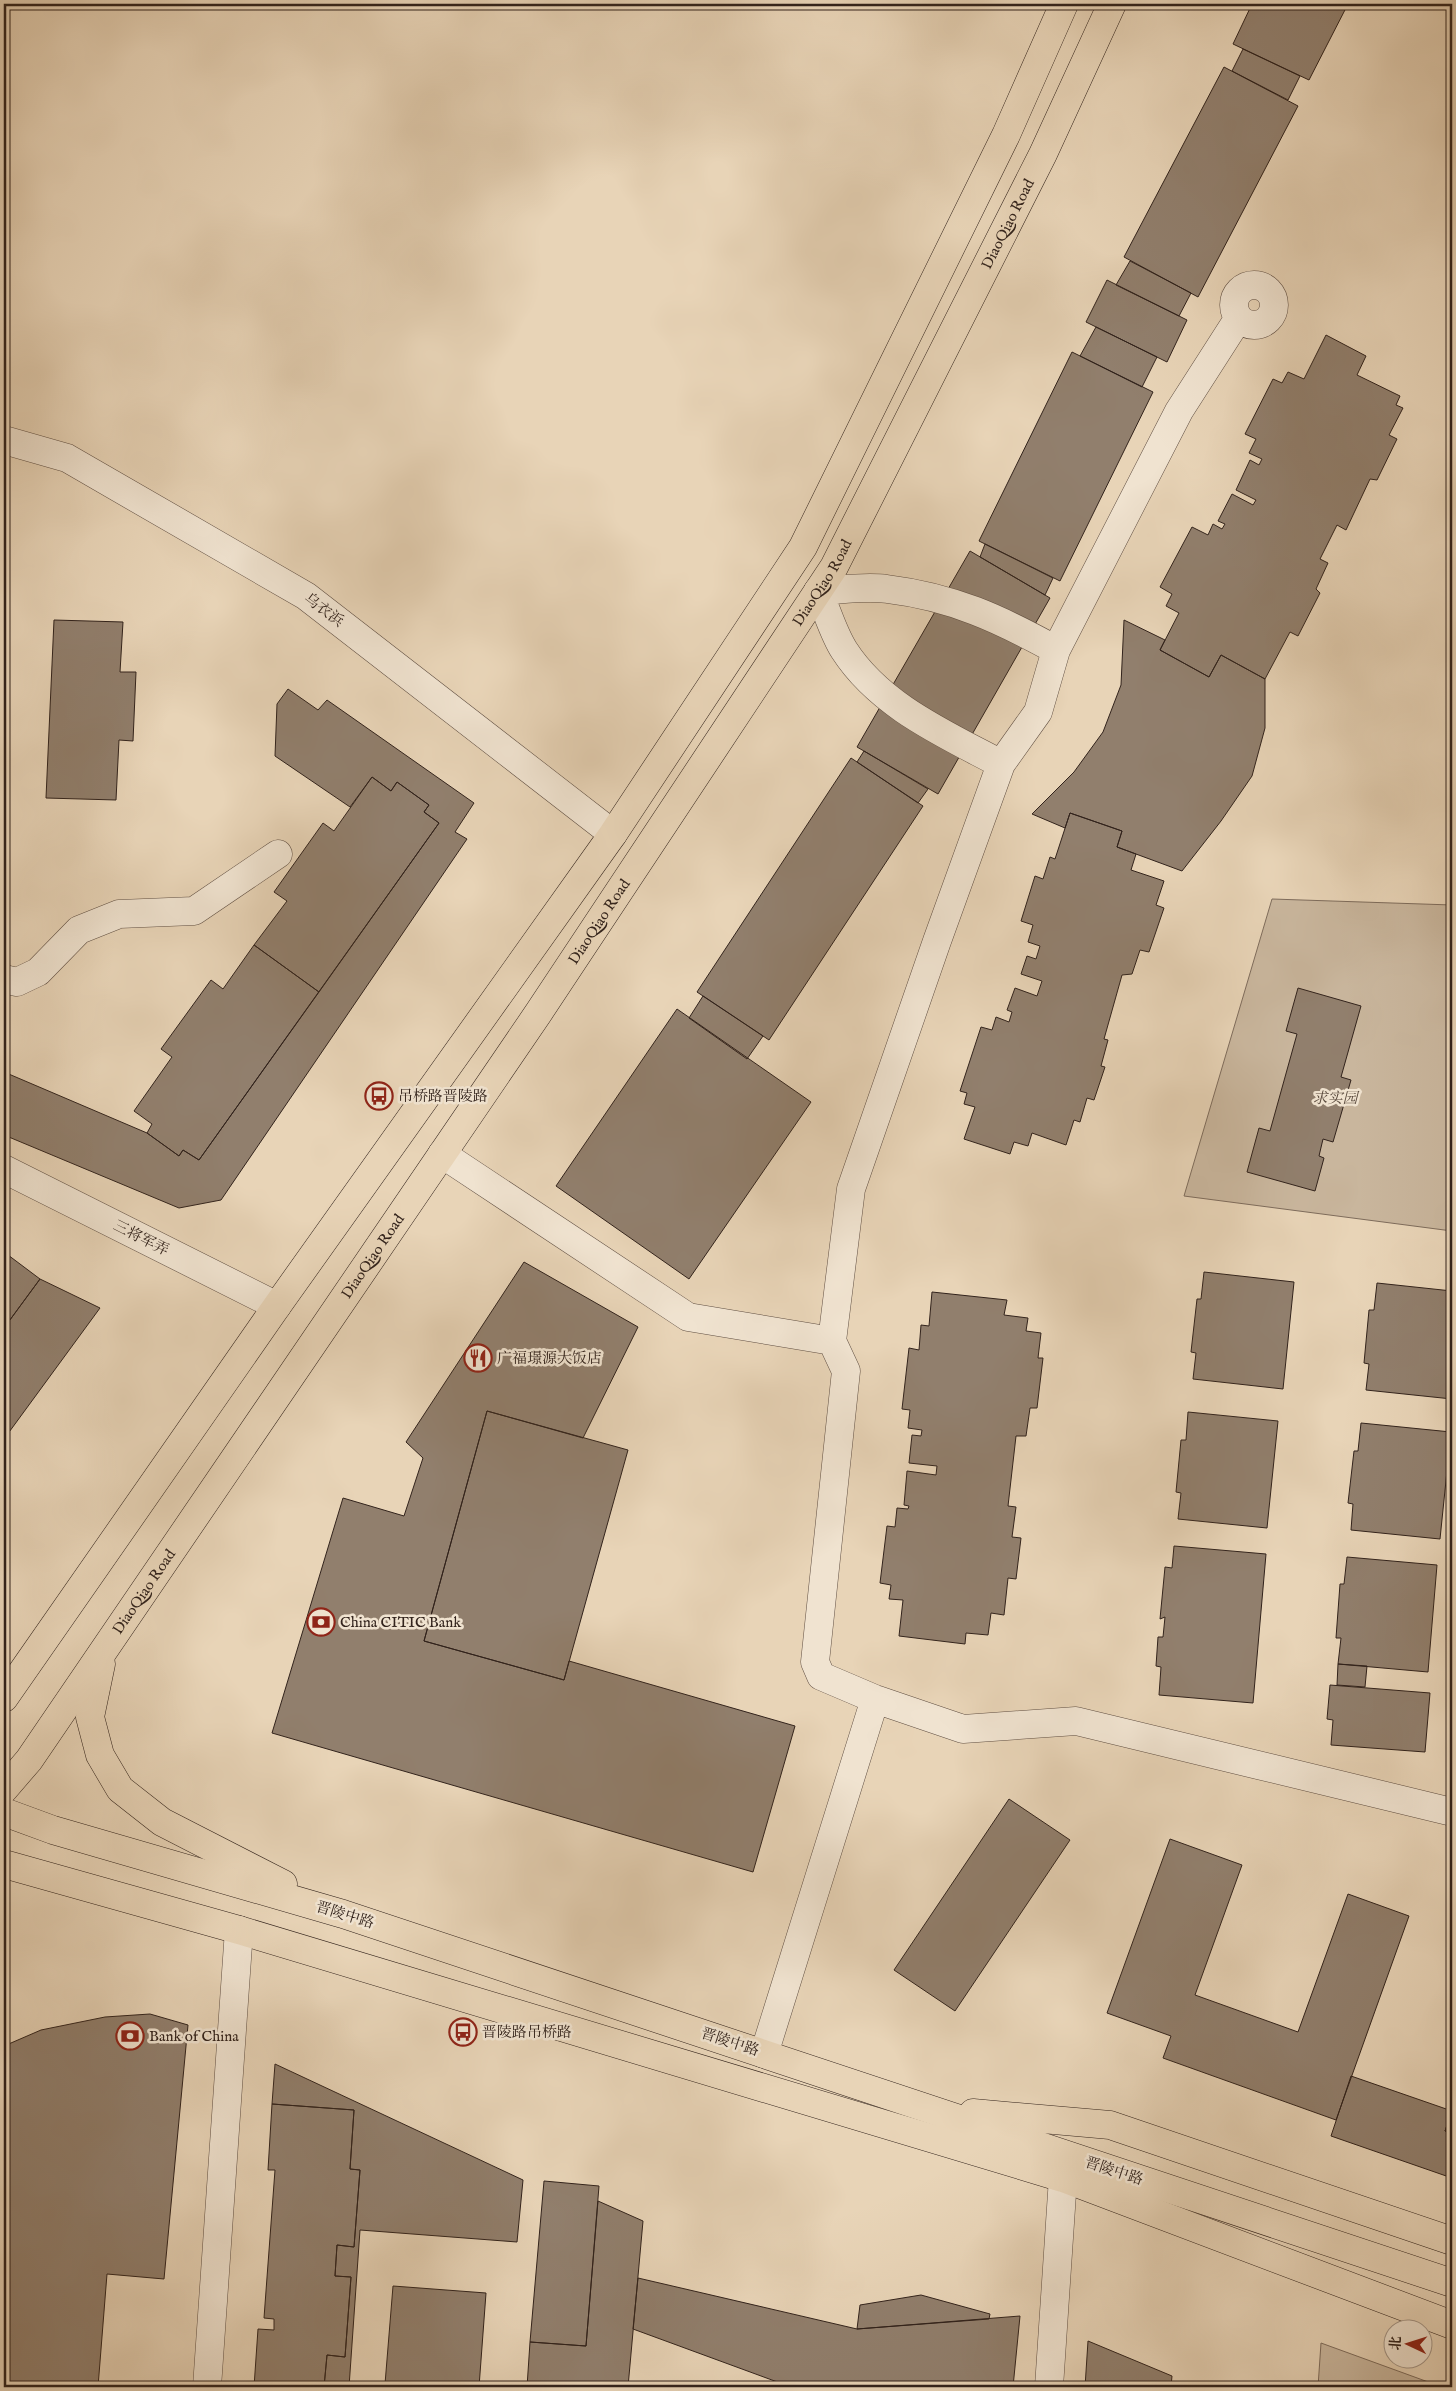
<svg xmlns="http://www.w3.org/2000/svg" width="1456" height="2391" font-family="'IM FELL English','Noto Serif SC',serif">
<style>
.green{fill:#c9b69d;stroke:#7e6c5c}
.building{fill:#917f6d;stroke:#32231c}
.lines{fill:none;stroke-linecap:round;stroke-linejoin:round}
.minor-casing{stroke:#604f43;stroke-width:29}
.major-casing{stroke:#32231c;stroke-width:29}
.minor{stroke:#f0e3d0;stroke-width:28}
.major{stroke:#e8d4b7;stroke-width:28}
.labels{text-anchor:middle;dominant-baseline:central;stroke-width:5;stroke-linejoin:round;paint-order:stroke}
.street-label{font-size:15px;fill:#32231c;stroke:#f0e3d0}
.poi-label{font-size:15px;fill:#32231c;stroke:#f0e3d0;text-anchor:start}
.park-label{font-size:15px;font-style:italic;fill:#58483c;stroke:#f0e3d0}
</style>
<rect width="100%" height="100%" fill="#e8d4b7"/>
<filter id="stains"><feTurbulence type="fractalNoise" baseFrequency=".004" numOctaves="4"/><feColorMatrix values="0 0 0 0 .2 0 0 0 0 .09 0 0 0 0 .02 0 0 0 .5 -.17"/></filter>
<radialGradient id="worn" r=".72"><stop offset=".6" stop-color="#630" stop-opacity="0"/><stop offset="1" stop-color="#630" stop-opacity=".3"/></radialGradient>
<path class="green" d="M1272,899L1452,905V1231L1184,1196Z
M1321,2343L1442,2387H1318Z"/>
<path class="building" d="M1252,4H1348L1309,80L1233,44Z
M1243,49L1300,76L1288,100L1232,71Z
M1224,67L1298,106L1198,297L1124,257Z
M1130,261L1191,293L1179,316L1116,285Z
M1107,280L1187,320L1167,362L1086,322Z
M1096,327L1157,357L1142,387L1080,356Z
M1326,335L1366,356L1357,375L1400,396L1396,405L1403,408L1389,435L1397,439L1377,480L1370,479L1346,530L1337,525L1320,559L1328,563L1316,589L1320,593L1298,636L1290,632L1265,679L1221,655L1209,677L1160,650L1179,613L1166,606L1172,594L1160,587L1192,527L1208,535L1213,524L1222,529L1225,524L1218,521L1232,494L1253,505L1256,500L1236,490L1250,460L1259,465L1262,459L1249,453L1256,439L1245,434L1273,379L1282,383L1288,372L1304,379Z
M1072,352L1153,392L1060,581L979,541Z
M985,544L1053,578L1045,595L980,557Z
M970,551L1050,598L938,794L857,747Z
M54,620L123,622L120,672H136L133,741L119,740L116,800L46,798Z
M1124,620L1165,640L1160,650L1209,677L1221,655L1265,679V728L1252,776L1221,821L1182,871L1117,847L1122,831L1070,813L1065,828L1032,814L1074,772L1103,732L1121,685Z
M288,689L318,710L327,700L474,803L455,832L467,839L221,1200L179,1208L4,1135V1072L147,1133L179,1156L183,1150L199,1160L439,823L424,812L429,805L397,782L391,791L372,777L350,807L275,756L277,704Z
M864,751L928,789L918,803L857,762Z
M851,758L923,806L769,1040L697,992Z
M372,777L391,791L397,782L429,805L424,812L439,823L319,992L254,945L287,901L274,892L323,823L334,831Z
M1070,813L1122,831L1117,847L1136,854L1131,870L1164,881L1156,905L1164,908L1149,952L1140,950L1132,974L1122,975L1104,1039L1108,1040L1101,1066L1105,1067L1094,1100L1087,1098L1080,1122L1074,1120L1066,1145L1032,1133L1028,1146L1014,1142L1010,1154L964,1139L975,1107L964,1104L967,1093L960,1091L981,1027L992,1030L996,1017L1009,1022L1012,1012L1007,1010L1015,988L1037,996L1042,981L1021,974L1027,956L1036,959L1040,946L1028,942L1033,925L1021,921L1035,876L1043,879L1050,857L1055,859Z
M254,945L319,992L199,1160L183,1150L179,1156L147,1133L152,1124L134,1111L172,1057L161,1049L211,980L223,989Z
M1298,988L1361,1006L1341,1077L1351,1080L1333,1142L1323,1139L1319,1156L1324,1158L1315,1191L1247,1172L1259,1128L1270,1131L1297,1034L1286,1031Z
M703,996L763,1036L747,1059L689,1018Z
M677,1009L811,1102L689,1279L556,1186Z
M4,1252L40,1279L4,1328Z
M524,1262L638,1327L583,1438L487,1411L424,1641L564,1680L569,1661L795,1726L753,1872L272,1733L343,1498L404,1516L423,1458L406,1442Z
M1204,1272L1294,1282L1283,1389L1193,1379L1196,1353L1191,1352L1197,1299H1201Z
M40,1279L100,1308L4,1439V1328Z
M1377,1283L1452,1291V1399L1366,1390L1369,1364L1364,1363L1369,1310H1374Z
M932,1292L1007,1300L1004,1315L1028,1318L1026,1331L1041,1333L1038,1358H1043L1037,1408H1030L1026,1436H1016L1008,1506L1016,1507L1012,1537L1021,1538L1016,1579L1008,1578L1004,1615L991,1613L988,1635L966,1633L965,1644L899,1636L903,1600L889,1599L891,1585L880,1583L887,1526L895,1527L897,1508L908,1509L909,1506L904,1505L907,1471L936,1475L937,1466L909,1463L912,1435L921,1436L922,1430L908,1428L910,1410L902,1409L909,1348L919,1350L921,1325L929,1326Z
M487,1411L628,1450L564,1680L424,1641Z
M1188,1412L1278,1421L1267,1528L1178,1519L1181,1493L1176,1492L1181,1440H1186Z
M1361,1423L1451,1432L1440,1539L1351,1530L1353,1504L1348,1503L1354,1451H1358Z
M1174,1546L1266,1554L1253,1703L1159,1695L1161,1667L1156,1666L1158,1637H1163L1165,1617L1160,1619L1165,1567L1172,1568Z
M1347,1557L1437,1565L1428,1672L1338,1664L1341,1638H1336L1340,1584H1344Z
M1338,1664L1367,1666L1365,1687L1337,1685Z
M1330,1685L1430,1693L1425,1752L1331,1745L1333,1720L1327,1719Z
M1009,1799L1070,1840L955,2011L894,1970Z
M1170,1839L1242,1865L1195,1995L1298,2032L1348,1894L1409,1916L1336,2120L1163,2058L1171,2036L1107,2013Z
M150,2014L188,2025L164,2279L107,2274L98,2387H4V2046L41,2030L105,2017Z
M275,2064L523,2180L517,2242L360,2230L349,2387H324L327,2355L345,2357L351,2277L335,2276L337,2245L354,2247L360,2170L350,2169L354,2110L272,2104Z
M1351,2076L1452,2111L1445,2131L1452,2134V2178L1331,2136Z
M272,2104L354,2110L350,2169L360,2170L354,2247L337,2245L335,2276L351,2277L345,2357L327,2355L324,2387H254L258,2329L274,2330V2319L264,2318L275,2170H268Z
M1452,2110V2134L1445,2131Z
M544,2181L599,2186L586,2346L530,2342Z
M598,2201L643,2221L628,2387H527L530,2342L586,2346Z
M638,2278L857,2329L1020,2316L1013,2387H791L633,2329Z
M393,2286L486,2293L479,2387H413L385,2384Z
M921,2295L990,2314L989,2319L857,2329L860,2305Z
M1088,2341L1172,2376L1171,2387H1085Z"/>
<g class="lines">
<g class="minor-casing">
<path id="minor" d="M1234 305a20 20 0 1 1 40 0a20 20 0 1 1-40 0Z
M4,440L67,458L306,596L613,834
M1001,764C945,734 880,706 844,650C833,633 827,610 818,591C841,590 865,586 887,589C953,597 1000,619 1056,650
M4,979L17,982L38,972L79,930L119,914L194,911L278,854
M442,1154L688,1317L832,1341L846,1371L815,1662L821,1676L875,1699L963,1729L1076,1721L1452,1812
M4,1169L277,1306
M832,1341L851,1189L937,941L1001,764L1038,712L1056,650L1179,411L1238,319
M764,2054L875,1699
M207,2387L239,1930
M1049,2387L1063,2178"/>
</g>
<g class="major-casing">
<g id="major">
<path d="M101,1664L90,1717L100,1755L120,1789L162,1822L283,1884"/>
<path d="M4,1698L277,1306L613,834L803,547L1006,135L1064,4"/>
<path id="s1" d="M4,1789L29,1760L539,1012L834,567L1043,154L1112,4"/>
<path d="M4,1812L53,1830L343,1914L1452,2283"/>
<path d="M4,1864L239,1930L1063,2178L1452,2325"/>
<path d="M973,2113L1110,2125L1452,2241"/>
</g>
</g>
<use href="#minor" class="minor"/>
<use href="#major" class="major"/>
</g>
<defs>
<g id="bus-ring" transform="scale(1.4375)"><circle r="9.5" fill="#f0e3d0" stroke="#8f2418" stroke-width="1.5"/><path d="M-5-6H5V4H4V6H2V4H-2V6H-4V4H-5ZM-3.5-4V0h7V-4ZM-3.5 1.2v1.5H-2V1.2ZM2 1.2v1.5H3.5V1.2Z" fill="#8f2418"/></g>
<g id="restaurant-ring" transform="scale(1.4375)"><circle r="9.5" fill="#f0e3d0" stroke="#8f2418" stroke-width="1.5"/><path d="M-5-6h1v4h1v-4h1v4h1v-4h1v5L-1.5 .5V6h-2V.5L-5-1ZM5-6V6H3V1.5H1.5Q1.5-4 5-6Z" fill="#8f2418"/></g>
<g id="bank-ring" transform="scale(1.4375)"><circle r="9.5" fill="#f0e3d0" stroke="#8f2418" stroke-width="1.5"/><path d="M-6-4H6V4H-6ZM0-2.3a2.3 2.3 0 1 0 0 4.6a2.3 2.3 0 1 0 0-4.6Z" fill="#8f2418"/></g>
</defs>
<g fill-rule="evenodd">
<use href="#bus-ring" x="379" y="1096"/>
<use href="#restaurant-ring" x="478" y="1358"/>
<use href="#bank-ring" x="321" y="1622"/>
<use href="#bus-ring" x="463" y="2032"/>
<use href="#bank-ring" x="130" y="2036"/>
</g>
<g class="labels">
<g class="street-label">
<text stroke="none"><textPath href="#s1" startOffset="1862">DiaoQiao Road</textPath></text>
<text stroke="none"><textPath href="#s1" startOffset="1458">DiaoQiao Road</textPath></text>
<text transform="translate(324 610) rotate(37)">乌衣浜</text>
<text stroke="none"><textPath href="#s1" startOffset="1052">DiaoQiao Road</textPath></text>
<text transform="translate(141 1238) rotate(27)">三将军弄</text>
<text stroke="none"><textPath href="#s1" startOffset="648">DiaoQiao Road</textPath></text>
<text stroke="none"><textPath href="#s1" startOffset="242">DiaoQiao Road</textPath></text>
<text transform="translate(345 1915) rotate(17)">晋陵中路</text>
<text transform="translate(730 2042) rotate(18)">晋陵中路</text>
<text transform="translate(1114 2171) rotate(18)">晋陵中路</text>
</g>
<g class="poi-label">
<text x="398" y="1096">吊桥路晋陵路</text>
<text x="497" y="1358">广福璟源大饭店</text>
<text x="340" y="1622">China CITIC Bank</text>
<text x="482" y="2032">晋陵路吊桥路</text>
<text x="149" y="2036">Bank of China</text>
</g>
<g class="park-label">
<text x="1335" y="1098">求实园</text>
</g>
</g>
<rect width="1456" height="2391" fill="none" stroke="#e8d4b7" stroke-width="20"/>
<rect x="5" y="5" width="1446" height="2381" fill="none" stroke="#32231c" stroke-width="2.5"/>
<rect x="10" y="10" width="1436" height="2371" fill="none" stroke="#32231c"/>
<g transform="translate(1408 2344) rotate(274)"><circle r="24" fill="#f0e3d0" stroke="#a49688"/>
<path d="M0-4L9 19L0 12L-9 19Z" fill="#8f2418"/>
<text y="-8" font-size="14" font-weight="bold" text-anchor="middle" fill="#32231c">北</text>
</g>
<rect width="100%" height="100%" filter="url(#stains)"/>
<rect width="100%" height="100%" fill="url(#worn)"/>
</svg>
